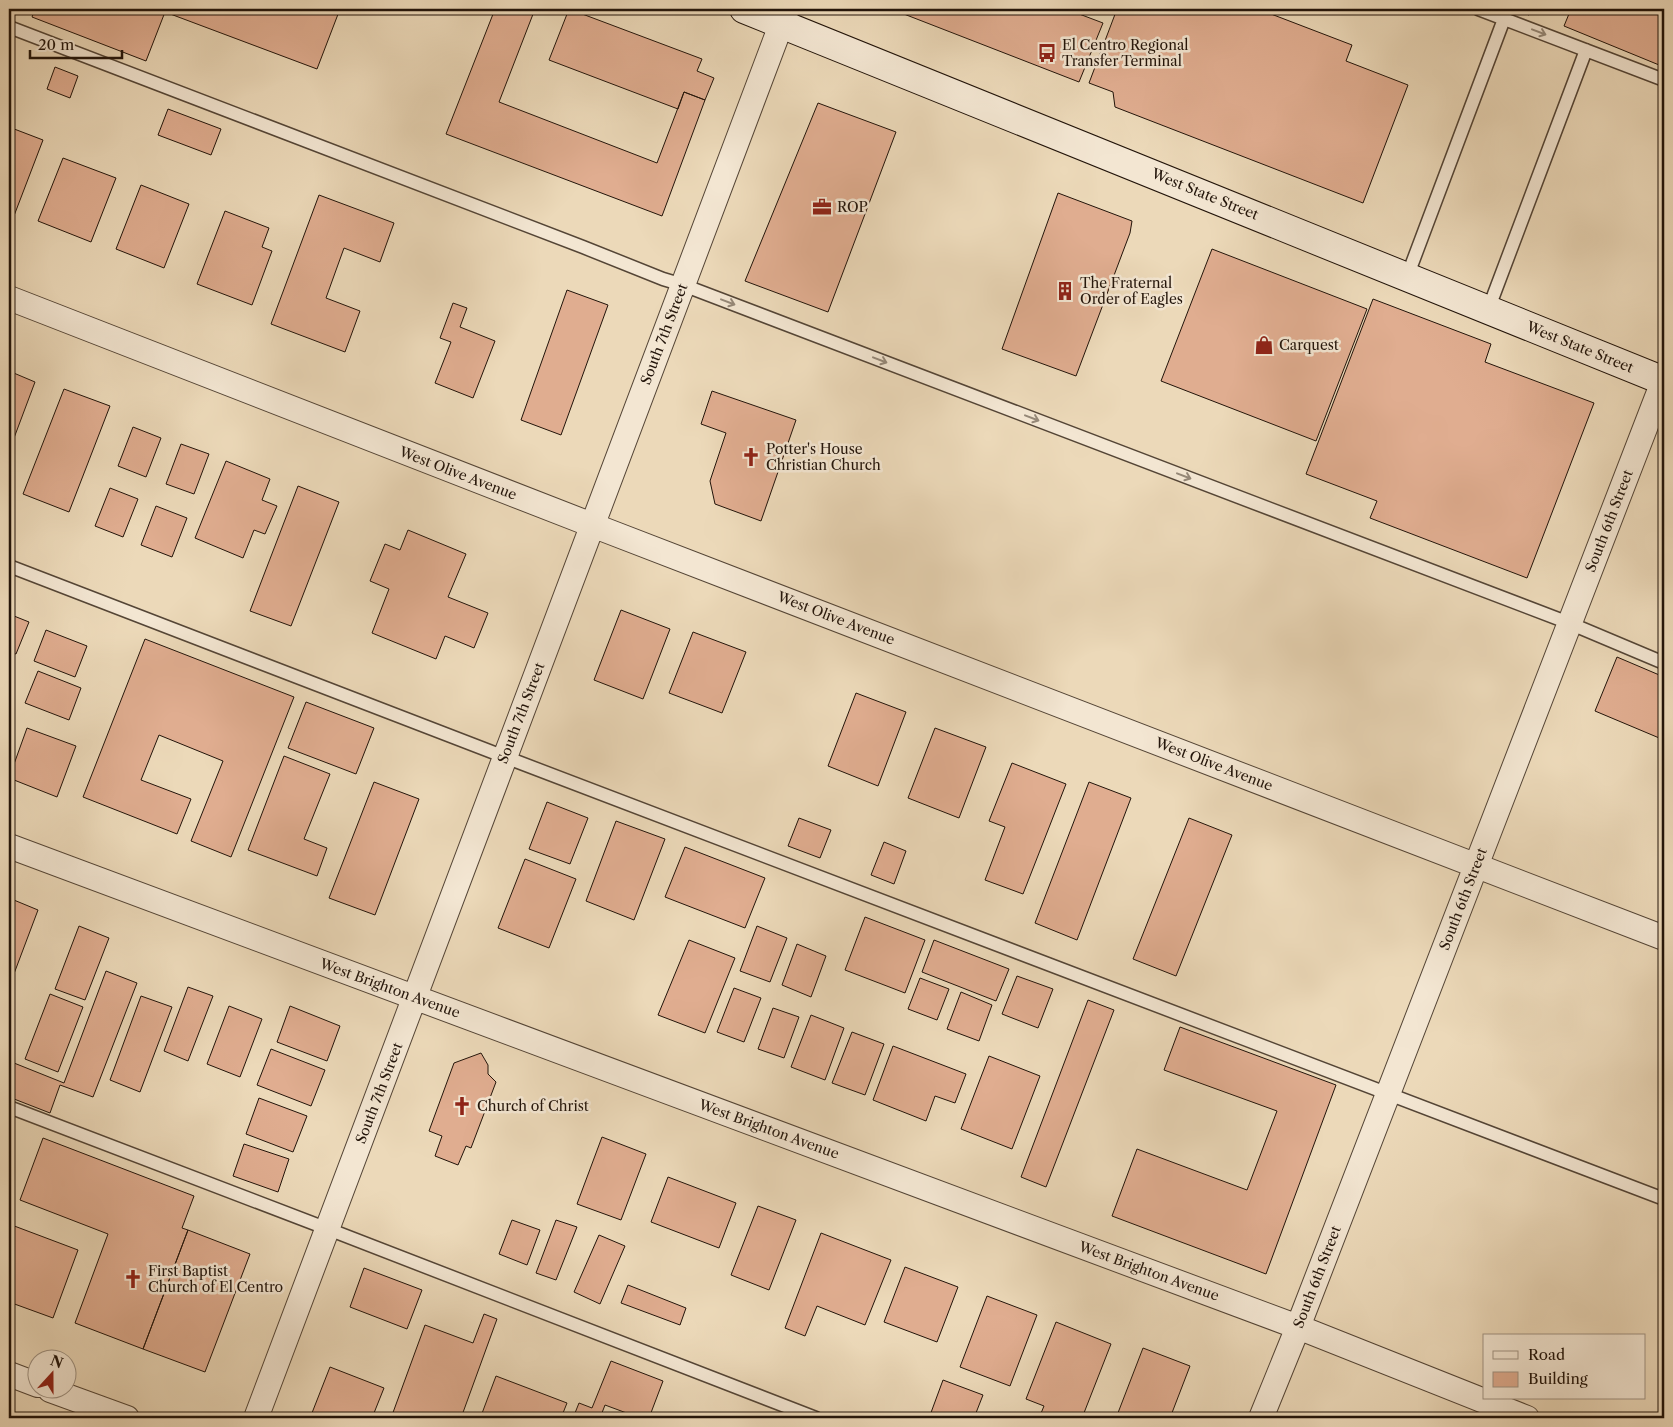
<svg xmlns="http://www.w3.org/2000/svg" width="1673" height="1427" font-family="'Libre Caslon Text',serif">
<style>
.building{fill:#e0ad90;stroke:#22140a}
.lines{fill:none;stroke-linecap:round;stroke-linejoin:round}
.lane-casing{stroke:#544536;stroke-width:15}
.street-casing{stroke:#544536;stroke-width:26}
.secondary-casing{stroke:#22140a;stroke-width:30}
.lane{stroke:#f3e6d2;stroke-width:12}
.street{stroke:#f3e6d2;stroke-width:24}
.secondary{stroke:#f3e6d2;stroke-width:28}
.oneway{stroke:#958878}
.labels{text-anchor:middle;dominant-baseline:central;stroke-width:5;stroke-linejoin:round;paint-order:stroke}
.poi-label{font-size:14px;fill:#22140a;stroke:#f3e6d2;text-anchor:start}
.street-label{font-size:14px;fill:#22140a;stroke:#f3e6d2}
</style>
<rect width="100%" height="100%" fill="#ecd9b9"/>
<filter id="stains"><feTurbulence type="fractalNoise" baseFrequency=".004" numOctaves="4"/><feColorMatrix values="0 0 0 0 .2 0 0 0 0 .09 0 0 0 0 .02 0 0 0 .5 -.17"/></filter>
<radialGradient id="worn" r=".72"><stop offset=".6" stop-color="#630" stop-opacity="0"/><stop offset="1" stop-color="#630" stop-opacity=".3"/></radialGradient>
<path class="building" d="M35,9H340L317,69L165,12L146,61L32,17Z
M495,9H535L499,102L657,163L684,92L705,100L662,216L446,134Z
M569,9L702,59L697,71L714,78L705,100L684,92L678,109L549,60Z
M891,9H1066L1103,23L1079,82Z
M1117,9H1258L1352,45L1346,61L1408,85L1363,203L1115,107L1113,92L1089,83Z
M1512,9H1531L1529,15Z
M1571,9H1664V67L1564,26Z
M55,67L78,76L70,98L47,89Z
M818,103L896,132L828,312L745,281Z
M168,109L221,129L211,155L158,135Z
M9,127L43,140L12,221L9,220Z
M63,158L116,178L91,242L38,221Z
M141,185L189,204L164,268L116,249Z
M1058,193L1132,221L1130,233L1076,376L1002,349Z
M319,195L394,223L380,262L344,248L326,298L360,311L345,352L271,324Z
M225,211L269,228L262,247L272,251L252,305L197,284Z
M1212,249L1367,309L1316,441L1161,381Z
M567,290L608,305L561,435L521,420Z
M1373,299L1491,344L1485,362L1594,403L1527,578L1370,518L1377,501L1306,474Z
M453,303L467,308L460,327L495,341L473,398L435,383L451,342L440,338Z
M9,371L35,382L11,446L9,445Z
M64,389L110,406L69,512L23,494Z
M712,391L796,420L761,521L715,504L710,481L726,433L701,424Z
M133,427L161,438L146,477L118,466Z
M181,444L209,454L194,494L166,484Z
M226,461L270,479L262,500L277,506L265,534L254,530L243,558L195,538Z
M298,486L339,502L291,626L250,611Z
M110,488L138,499L123,537L95,526Z
M156,506L187,518L172,557L141,545Z
M408,530L466,554L448,597L488,613L474,648L445,636L436,659L372,633L389,589L370,581L385,544L400,550Z
M621,610L670,629L643,699L594,680Z
M9,614L29,622L16,654L9,652Z
M46,630L87,646L75,677L34,661Z
M693,632L746,652L722,713L669,693Z
M145,639L294,697L231,857L191,841L223,761L159,735L141,780L191,799L177,834L83,797Z
M1617,657L1664,677V740L1595,711Z
M38,671L81,688L69,720L25,703Z
M856,693L906,712L878,786L828,766Z
M306,702L374,728L356,774L288,748Z
M27,728L76,746L57,797L9,778Z
M935,728L986,747L959,818L908,798Z
M284,756L330,774L304,839L327,848L317,876L248,850Z
M1012,763L1066,784L1023,894L985,880L1005,827L989,821Z
M374,782L419,799L375,915L329,898Z
M1089,782L1131,798L1077,940L1035,923Z
M547,802L588,818L570,864L529,849Z
M799,818L831,830L820,858L788,846Z
M1189,818L1232,835L1176,976L1133,959Z
M616,821L665,839L634,920L586,901Z
M884,842L906,851L894,884L871,875Z
M685,847L765,878L745,928L665,897Z
M525,859L576,879L549,948L498,928Z
M9,898L38,910L9,987Z
M865,917L925,940L905,993L845,970Z
M79,926L109,938L85,1000L55,989Z
M757,926L787,938L770,982L740,971Z
M689,940L735,958L705,1033L658,1015Z
M934,940L1009,969L996,1001L922,972Z
M797,944L826,956L811,997L782,985Z
M106,971L137,983L93,1097L60,1085L50,1113L9,1097V1061L64,1083Z
M1017,976L1053,989L1038,1028L1002,1014Z
M920,978L949,989L937,1020L908,1009Z
M188,987L213,996L188,1061L164,1051Z
M734,988L761,998L744,1042L717,1032Z
M961,992L992,1005L979,1041L947,1029Z
M50,994L83,1007L58,1072L25,1059Z
M141,996L172,1007L140,1092L110,1080Z
M1088,1000L1114,1010L1046,1187L1021,1177Z
M229,1006L262,1019L240,1077L207,1064Z
M290,1006L340,1026L327,1061L277,1042Z
M773,1008L799,1017L784,1058L758,1049Z
M811,1015L844,1028L825,1080L791,1067Z
M1180,1027L1336,1085L1266,1274L1112,1216L1137,1149L1247,1190L1277,1111L1164,1070Z
M852,1032L884,1044L865,1095L832,1083Z
M893,1046L966,1074L955,1103L935,1096L926,1121L873,1100Z
M271,1049L325,1070L311,1106L257,1085Z
M481,1053L488,1065V1074L496,1082L471,1148L466,1146L458,1165L435,1156L442,1136L429,1131L454,1063Z
M989,1056L1040,1076L1012,1149L961,1129Z
M259,1098L307,1116L293,1152L246,1134Z
M602,1137L646,1154L621,1220L577,1204Z
M43,1138L194,1196L182,1228L188,1230L143,1349L75,1323L108,1234L20,1200Z
M244,1144L289,1159L278,1192L233,1176Z
M668,1177L736,1203L719,1248L651,1222Z
M758,1206L796,1220L769,1290L731,1275Z
M512,1220L540,1230L527,1265L499,1254Z
M556,1220L577,1227L556,1280L536,1273Z
M9,1224L78,1250L53,1318L9,1302Z
M188,1230L250,1254L205,1372L143,1349Z
M821,1233L891,1260L865,1325L817,1306L805,1336L785,1328Z
M599,1235L625,1246L600,1304L574,1292Z
M905,1267L958,1287L937,1342L884,1322Z
M364,1268L422,1290L407,1329L350,1307Z
M628,1285L686,1308L680,1325L621,1303Z
M987,1296L1037,1315L1010,1386L960,1367Z
M484,1314L497,1319L461,1418H391L425,1325L473,1343Z
M1056,1322L1111,1344L1082,1418H1039L1044,1406L1026,1399Z
M1143,1348L1190,1366L1170,1418H1116Z
M611,1361L663,1381L649,1418H640L605,1405L600,1418H573L579,1403L592,1408Z
M330,1367L384,1388L372,1418H310Z
M496,1376L567,1403L561,1418H486L481,1416Z
M943,1380L983,1395L974,1418H929Z"/>
<g class="lines">
<g class="lane-casing">
<path id="lane" d="M1478,9L1664,80
M9,27L583,247L663,279L683,285L1569,623L1664,663
M1407,277L1504,19
M1488,310L1586,50
M9,566L505,757L1664,1199
M9,1107L328,1229L816,1418"/>
</g>
<g class="street-casing">
<path id="street" d="M9,298L592,525L1664,938
M9,846L1298,1327L1527,1418
M9,1374L38,1385
M50,1390L127,1418
M256,1418L787,9
M1261,1418L1298,1327L1664,379"/>
</g>
<g class="secondary-casing">
<path id="secondary" d="M744,9L1664,381"/>
</g>
<use href="#lane" class="lane"/>
<use href="#street" class="street"/>
<use href="#secondary" class="secondary"/>
</g>
<defs><path id="oneway-shaft" d="M-6 0H5M1.5-3L5.5 0L1.5 3" fill="none" stroke-width="1.6" stroke-linecap="round" stroke-linejoin="round" transform="scale(1.25)"/></defs>
<g class="oneway">
<use href="#oneway-shaft" transform="translate(1539 32) rotate(21)"/>
<use href="#oneway-shaft" transform="translate(728 302) rotate(21)"/>
<use href="#oneway-shaft" transform="translate(880 360) rotate(21)"/>
<use href="#oneway-shaft" transform="translate(1032 418) rotate(21)"/>
<use href="#oneway-shaft" transform="translate(1184 476) rotate(21)"/>
</g>
<defs>
<g id="bus-bare" transform="scale(1.5)"><path d="M-5-6H5V4H4V6H2V4H-2V6H-4V4H-5ZM-3.5-4V0h7V-4ZM-3.5 1.2v1.5H-2V1.2ZM2 1.2v1.5H3.5V1.2Z" fill="#8f2418" stroke="#f3e6d2" stroke-width="2.5" paint-order="stroke"/></g>
<g id="office-bare" transform="scale(1.5)"><path d="M-6-3h4V-5.5h4V-3h4V5H-6ZM-1-4.5V-3h2v-1.5ZM-6 0V1H6V0Z" fill="#8f2418" stroke="#f3e6d2" stroke-width="2.5" paint-order="stroke"/></g>
<g id="building-bare" transform="scale(1.5)"><path d="M-4-6H4V6H1V3H-1V6H-4ZM-2.5-4.3h1.7v1.8h-1.7ZM.8-4.3h1.7v1.8H.8ZM-2.5-1h1.7V.8h-1.7ZM.8-1h1.7V.8H.8Z" fill="#8f2418" stroke="#f3e6d2" stroke-width="2.5" paint-order="stroke"/></g>
<g id="shop-bare" transform="scale(1.5)"><path d="M-5-2.5h2.3a2.7 3.5 0 0 1 5.4 0H5L5.5 6h-11ZM-1.5-2.5h3a1.5 2.3 0 0 0-3 0Z" fill="#8f2418" stroke="#f3e6d2" stroke-width="2.5" paint-order="stroke"/></g>
<g id="church-bare" transform="scale(1.5)"><path d="M-1.2-6h2.4v3.5h3.3v2.4h-3.3V6h-2.4V-.1h-3.3v-2.4h3.3Z" fill="#8f2418" stroke="#f3e6d2" stroke-width="2.5" paint-order="stroke"/></g>
</defs>
<g fill-rule="evenodd">
<use href="#bus-bare" x="1047" y="53"/>
<use href="#office-bare" x="822" y="207"/>
<use href="#building-bare" x="1065" y="291"/>
<use href="#shop-bare" x="1264" y="345"/>
<use href="#church-bare" x="751" y="457"/>
<use href="#church-bare" x="462" y="1106"/>
<use href="#church-bare" x="133" y="1279"/>
</g>
<g class="labels">
<g class="poi-label">
<text x="1062" y="45">El Centro Regional<tspan x="1062" dy="16">Transfer Terminal</tspan></text>
<text x="837" y="207">ROP</text>
<text x="1080" y="283">The Fraternal<tspan x="1080" dy="16">Order of Eagles</tspan></text>
<text x="1279" y="345">Carquest</text>
<text x="766" y="449">Potter's House<tspan x="766" dy="16">Christian Church</tspan></text>
<text x="477" y="1106">Church of Christ</text>
<text x="148" y="1271">First Baptist<tspan x="148" dy="16">Church of El Centro</tspan></text>
</g>
<g class="street-label">
<text transform="translate(1205 194) rotate(22)">West State Street</text>
<text transform="translate(664 334) rotate(-69)">South 7th Street</text>
<text transform="translate(1580 347) rotate(22)">West State Street</text>
<text transform="translate(458 473) rotate(21)">West Olive Avenue</text>
<text transform="translate(1609 521) rotate(-69)">South 6th Street</text>
<text transform="translate(836 618) rotate(21)">West Olive Avenue</text>
<text transform="translate(521 713) rotate(-69)">South 7th Street</text>
<text transform="translate(1214 764) rotate(21)">West Olive Avenue</text>
<text transform="translate(1463 899) rotate(-69)">South 6th Street</text>
<text transform="translate(390 988) rotate(20)">West Brighton Avenue</text>
<text transform="translate(379 1093) rotate(-69)">South 7th Street</text>
<text transform="translate(769 1129) rotate(20)">West Brighton Avenue</text>
<text transform="translate(1149 1271) rotate(20)">West Brighton Avenue</text>
<text transform="translate(1317 1277) rotate(-69)">South 6th Street</text>
</g>
</g>
<rect width="1673" height="1427" fill="none" stroke="#ecd9b9" stroke-width="30"/>
<rect x="10" y="10" width="1653" height="1407" fill="none" stroke="#22140a" stroke-width="2.5"/>
<rect x="15" y="15" width="1643" height="1397" fill="none" stroke="#22140a"/>
<rect x="1483" y="1334" width="162" height="65" fill="#f3e6d2" stroke="#9f9282"/>
<rect x="1493" y="1351" width="25" height="8" fill="#f3e6d2" stroke="#9f9282"/>
<text x="1528" y="1360" font-size="15" fill="#22140a">Road</text>
<rect x="1493" y="1372" width="25" height="15" fill="#e0ad90" stroke="#9f9282"/>
<text x="1528" y="1384" font-size="15" fill="#22140a">Building</text>
<g transform="translate(52 1374) rotate(21)"><circle r="24" fill="#f3e6d2" stroke="#9f9282"/>
<path d="M0-4L9 19L0 12L-9 19Z" fill="#8f2418"/>
<text y="-8" font-size="14" font-weight="bold" text-anchor="middle" fill="#22140a">N</text>
</g>
<path d="M30 50v8h92v-8" fill="none" stroke="#22140a" stroke-width="2.5"/>
<text x="38" y="50" font-size="15" fill="#22140a" stroke="#f3e6d2" stroke-width="4" paint-order="stroke">20 m</text>
<rect width="100%" height="100%" filter="url(#stains)"/>
<rect width="100%" height="100%" fill="url(#worn)"/>
</svg>
